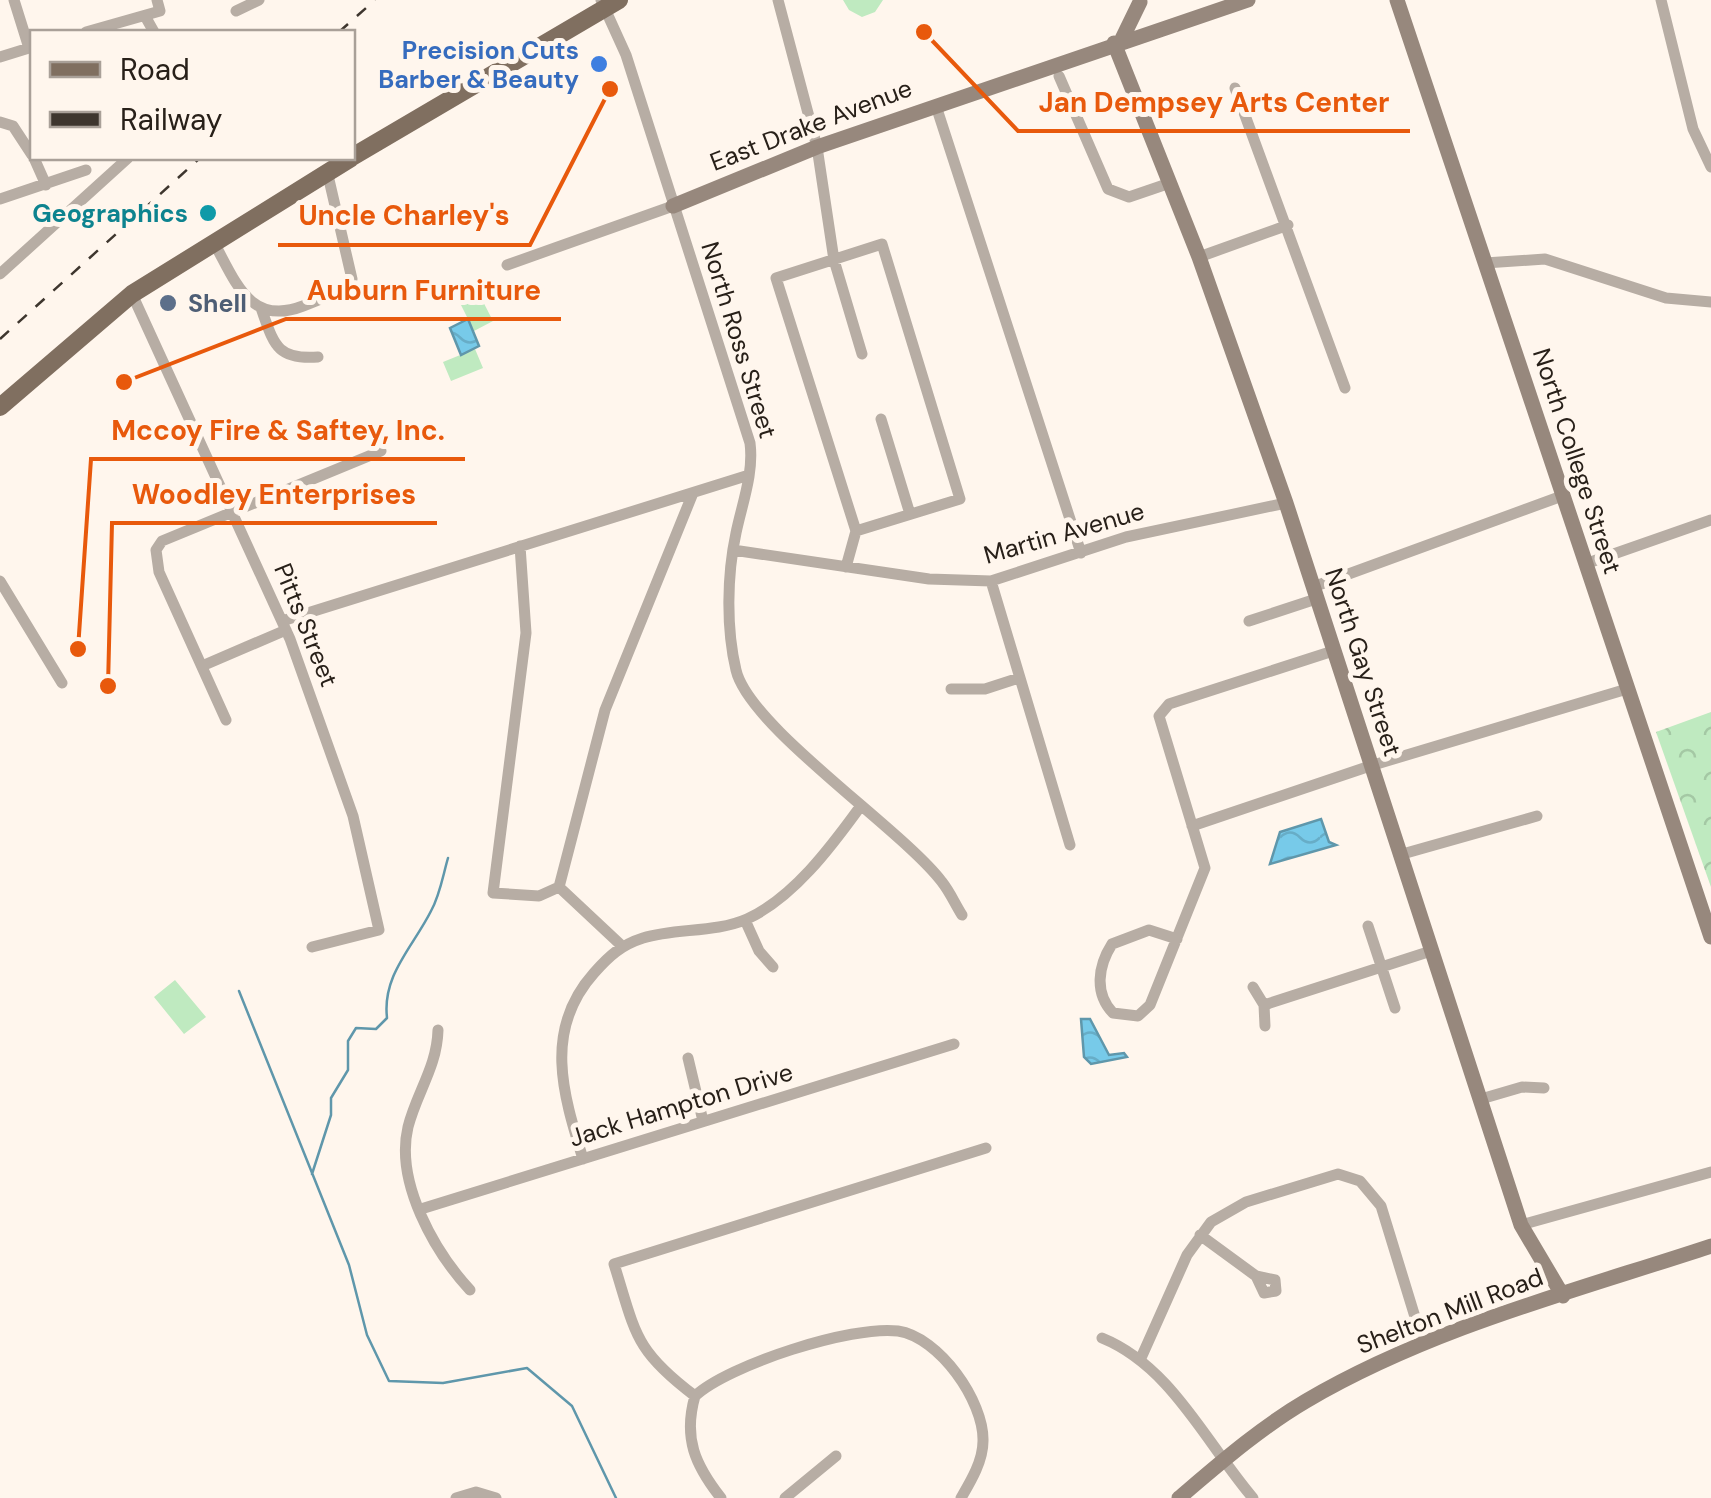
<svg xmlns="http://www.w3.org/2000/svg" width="1711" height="1498" font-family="'DM Sans',sans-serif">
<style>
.forest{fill:url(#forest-crowns)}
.park{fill:#bfeac0}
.water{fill:url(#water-waves);stroke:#5f97ab;stroke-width:2.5}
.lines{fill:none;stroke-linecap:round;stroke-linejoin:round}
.stream{stroke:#5f97ab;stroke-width:2.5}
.street{stroke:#b7ada4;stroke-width:11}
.secondary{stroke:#97887d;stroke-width:15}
.primary{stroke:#806f60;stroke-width:18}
.rail{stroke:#3e362e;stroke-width:2.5;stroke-dasharray:12 12;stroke-linecap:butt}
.shop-dot{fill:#3f7fe0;stroke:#fff6ed;stroke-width:4}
.culture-dot{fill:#0f9aa8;stroke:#fff6ed;stroke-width:4}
.service-dot{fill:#5c6f8a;stroke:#fff6ed;stroke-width:4}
.labels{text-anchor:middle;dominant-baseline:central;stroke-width:10;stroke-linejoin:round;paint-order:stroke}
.shop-label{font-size:25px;font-weight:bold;fill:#366cbe;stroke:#fff6ed;text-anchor:end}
.street-label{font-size:25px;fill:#282019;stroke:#fff6ed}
.culture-label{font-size:25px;font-weight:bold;fill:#0d838f;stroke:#fff6ed;text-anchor:end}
.service-label{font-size:25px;font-weight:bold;fill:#4e5e75;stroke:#fff6ed;text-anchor:start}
.leader{fill:none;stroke:#e8590c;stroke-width:4}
.callout-dot{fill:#e8590c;stroke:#fff6ed;stroke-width:4}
.callout-label{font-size:28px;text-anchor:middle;font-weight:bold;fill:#e8590c;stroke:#fff6ed;stroke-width:10;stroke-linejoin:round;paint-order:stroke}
</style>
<defs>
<pattern id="forest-crowns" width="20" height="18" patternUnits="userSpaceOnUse" patternTransform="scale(2.5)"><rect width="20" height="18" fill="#bfeac0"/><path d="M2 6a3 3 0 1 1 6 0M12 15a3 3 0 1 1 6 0" fill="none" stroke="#a4c8a4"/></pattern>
<pattern id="water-waves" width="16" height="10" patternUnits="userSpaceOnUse" patternTransform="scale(2.5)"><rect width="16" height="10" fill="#77cae9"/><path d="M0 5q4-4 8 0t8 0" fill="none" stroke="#67adc7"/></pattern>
</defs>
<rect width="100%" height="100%" fill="#fff6ed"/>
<path class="forest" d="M1711,712V887L1656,732Z"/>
<path class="park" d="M843,0H883L875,12L862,17L849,10Z
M475,286L493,321L474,331L456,295Z
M475,349L483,368L451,381L443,362Z
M175,980L206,1017L184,1034L154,997Z"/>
<path class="water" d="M468,319L479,346L461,355L450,328Z
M1321,819L1329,842L1336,845L1270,864L1280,832Z
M1081,1019H1090L1109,1055L1124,1053L1127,1057L1091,1064L1084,1057Z"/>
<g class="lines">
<path class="stream" d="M239,991L349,1265L367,1335L389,1381L443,1383L527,1368L572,1406L616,1498
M312,1174L331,1115V1098L348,1070V1041L356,1028L376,1029L387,1018C382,975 413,947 431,911C440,895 443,875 448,858"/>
<path class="street" d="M601,0L626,55L750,443C754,473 742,504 736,533C727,575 726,628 736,670C749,727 902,829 942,882C950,892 955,904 962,915
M778,0L817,147L834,260L862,354
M1661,0L1693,129L1711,167
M236,11L259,0
M145,16L154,32
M86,32L160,11L157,0
M0,57L29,48L14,0
M1059,76L1108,189L1129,197L1170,183
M1235,88L1345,388
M936,106L1081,553
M0,122L13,126L32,155
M34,158L46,185
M0,199L86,170
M213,241C235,280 249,327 303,306C322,299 337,293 352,279L327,171
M882,244L960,499L856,531L776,278Z
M1199,257L1288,225
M1485,263L1545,259L1666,298L1711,302
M507,265L673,206
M0,274L128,158
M132,294L290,639L353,816L379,930L312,947
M261,308C274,344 276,360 318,357
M881,419L910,514
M520,546L526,633L493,893L539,896L559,887L605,710L693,493
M733,550L929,579L991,581L1126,537L1286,503
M1585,564L1711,520
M846,567L856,531
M0,581L62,683
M991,581L1070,845
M1313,587L1562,496
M282,621L749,475
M1249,621L1316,599
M202,666L286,630
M951,689H985L1019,678
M226,720L159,572L156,550L162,541L381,451
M1192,826L1370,766L1627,689
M1399,855L1537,816
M559,887L622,946
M745,920L759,951L773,967
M1368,926L1395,1008
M1177,939L1149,930L1112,944C1098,966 1094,993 1113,1013L1138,1016L1150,1005L1205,868L1159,716L1169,704L1333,651
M1253,987L1264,1005L1265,1026
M1264,1005L1431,951
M438,1030C437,1067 417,1092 408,1127C395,1182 434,1251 470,1290
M688,1058L703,1121
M1481,1099L1522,1087L1544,1088
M583,1159C563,1094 543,1030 594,973C609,956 621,945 643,938C676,928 715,933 747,919C793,898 831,847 860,807
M421,1209L954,1044
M1521,1225L1711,1172
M1200,1235L1256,1276
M1256,1276L1275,1280L1276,1291L1264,1293Z
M1102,1338C1171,1366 1206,1443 1253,1498
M1141,1358L1187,1255L1211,1222L1246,1202L1338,1174L1360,1181L1381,1206L1423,1343
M695,1396C634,1350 636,1334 614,1264L986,1148
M456,1498L476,1492L496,1498
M721,1498C695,1465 683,1438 695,1396C728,1365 852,1325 898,1331C939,1337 984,1401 983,1441C983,1461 971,1481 961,1498
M785,1498L836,1456"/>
<path class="secondary" d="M1397,0L1711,937
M1121,41L1140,2
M1114,43L1199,257L1286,503L1521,1225L1563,1296
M673,206L817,147L1248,0
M1179,1498C1219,1464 1260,1428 1306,1401C1430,1328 1575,1291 1711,1246"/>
<path class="primary" d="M352,157L619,0
M0,407L132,294L351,158"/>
<path class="rail" d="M339,32L375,0
M0,339L200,158"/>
</g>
<circle class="shop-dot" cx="599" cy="64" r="10"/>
<circle class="culture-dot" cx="208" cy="213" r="10"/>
<circle class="service-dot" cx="168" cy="303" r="10"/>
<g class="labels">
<g class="shop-label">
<text x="579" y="50">Precision Cuts<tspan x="579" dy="29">Barber &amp; Beauty</tspan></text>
</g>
<g class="street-label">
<text transform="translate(811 125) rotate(-21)">East Drake Avenue</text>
<text transform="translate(739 340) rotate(73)">North Ross Street</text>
<text transform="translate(1577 461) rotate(72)">North College Street</text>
<text transform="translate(1064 533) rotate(-16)">Martin Avenue</text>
<text transform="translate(306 625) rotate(68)">Pitts Street</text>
<text transform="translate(1363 662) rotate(72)">North Gay Street</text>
<text transform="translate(681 1105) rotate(-17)">Jack Hampton Drive</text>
<text transform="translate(1450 1311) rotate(-21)">Shelton Mill Road</text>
</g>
<g class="culture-label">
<text x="188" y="213">Geographics</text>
</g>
<g class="service-label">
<text x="188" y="303">Shell</text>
</g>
</g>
<path class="leader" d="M924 32L1018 131H1410M610 89L530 245H278M124 382L286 319H561M78 649L91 459H465M108 686L112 523H437"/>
<g class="callout-dot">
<circle cx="924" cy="32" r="10"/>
<circle cx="610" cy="89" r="10"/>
<circle cx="124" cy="382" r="10"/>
<circle cx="78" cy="649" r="10"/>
<circle cx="108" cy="686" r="10"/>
</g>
<g class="callout-label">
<text x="1214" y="112">Jan Dempsey Arts Center</text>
<text x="404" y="225">Uncle Charley's</text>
<text x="424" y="300">Auburn Furniture</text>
<text x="278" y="440">Mccoy Fire &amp; Saftey, Inc.</text>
<text x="274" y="504">Woodley Enterprises</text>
</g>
<rect x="30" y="30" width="325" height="130" fill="#fff6ed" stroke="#a9a098" stroke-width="2.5"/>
<rect x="50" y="62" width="50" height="15" fill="#806f60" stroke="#a9a098" stroke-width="2.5"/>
<text x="120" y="80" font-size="30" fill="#282019">Road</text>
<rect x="50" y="112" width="50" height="15" fill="#3e362e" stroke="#a9a098" stroke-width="2.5"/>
<text x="120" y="130" font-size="30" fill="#282019">Railway</text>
</svg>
